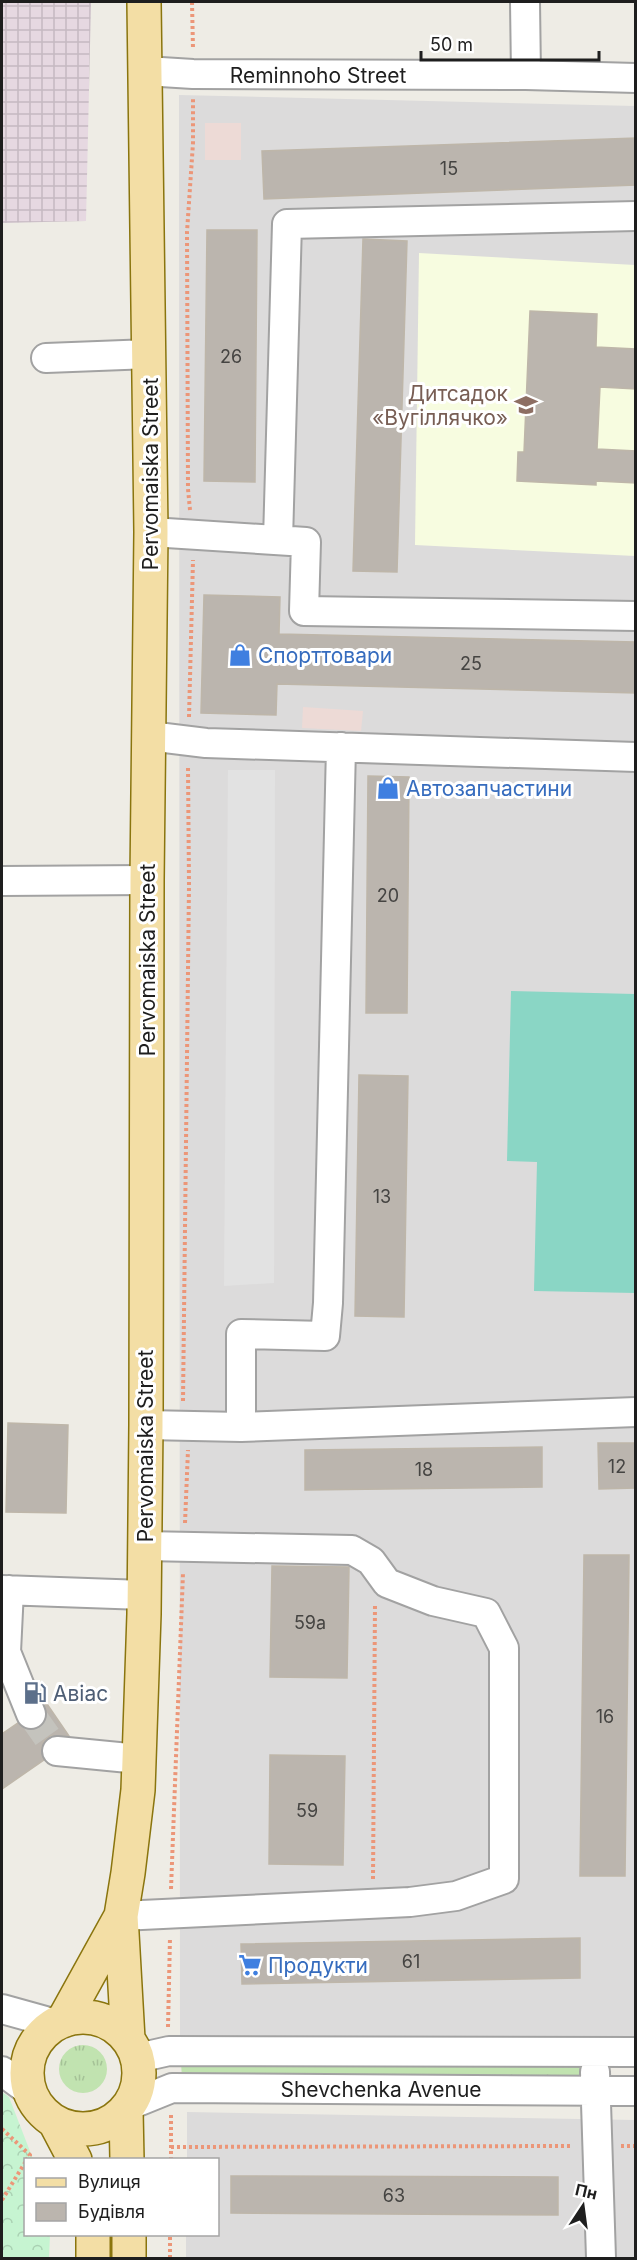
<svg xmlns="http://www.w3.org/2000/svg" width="637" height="2260" font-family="Inter,sans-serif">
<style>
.residential{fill:#dcdbdb}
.commercial{fill:#eddad6}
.industrial{fill:url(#industrial-grid)}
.education{fill:#f7fce0}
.grass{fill:url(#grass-tufts)}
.park{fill:url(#park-crowns)}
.pitch{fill:#8ad6c5}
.parking{fill:#e2e2e2}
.building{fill:#bbb5ae;stroke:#beb6a9;stroke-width:1.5}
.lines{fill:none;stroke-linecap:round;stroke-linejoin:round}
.minor-tunnel{stroke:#c4c3bd;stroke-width:28;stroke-dasharray:28 14;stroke-linecap:butt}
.minor-casing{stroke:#a2a2a2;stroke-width:32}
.major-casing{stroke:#8a750e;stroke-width:36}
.path{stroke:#ec9678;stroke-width:4;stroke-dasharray:3 3;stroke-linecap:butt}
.minor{stroke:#fff;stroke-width:28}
.major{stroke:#f3dea5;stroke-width:33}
.labels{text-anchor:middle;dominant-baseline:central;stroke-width:6;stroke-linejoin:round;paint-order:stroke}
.number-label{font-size:18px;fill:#454442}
.street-label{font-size:21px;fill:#1e1e1e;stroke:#fff}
.education-label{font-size:21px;fill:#785e54;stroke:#fff;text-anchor:end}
.shop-label{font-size:21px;fill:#366cbe;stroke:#fff;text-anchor:start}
.service-label{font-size:21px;fill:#4e5e75;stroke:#fff;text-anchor:start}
</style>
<defs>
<pattern id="industrial-grid" width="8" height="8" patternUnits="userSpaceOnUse" patternTransform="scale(1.5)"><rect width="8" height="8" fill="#e6d8e1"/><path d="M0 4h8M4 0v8" fill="none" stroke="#c5b9c1"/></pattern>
<pattern id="grass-tufts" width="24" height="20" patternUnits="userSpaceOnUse" patternTransform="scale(1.5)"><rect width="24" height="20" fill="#c1e3b0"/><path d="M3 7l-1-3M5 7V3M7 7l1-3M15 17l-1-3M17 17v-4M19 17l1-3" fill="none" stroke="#a5c297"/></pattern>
<pattern id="park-crowns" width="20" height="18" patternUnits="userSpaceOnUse" patternTransform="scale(1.5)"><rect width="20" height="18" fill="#c6f4d1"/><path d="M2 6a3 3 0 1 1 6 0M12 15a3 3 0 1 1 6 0" fill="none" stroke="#aad1b3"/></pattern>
</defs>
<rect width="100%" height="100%" fill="#eeece5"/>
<path class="residential" d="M179,95L635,106V2038L180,2040Z
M187,2112L635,2120V2258H186V2235L218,2234V2160L187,2159Z"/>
<path class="commercial" d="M205,123H241V160H205Z
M303,707L363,711L361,731L302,728Z"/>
<path class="industrial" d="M2,2H91L86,221L2,223Z"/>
<path class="education" d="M419,253L635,265V556L415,545Z"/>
<path class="grass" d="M59 2069a24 24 0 1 1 48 0a24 24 0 1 1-48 0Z
M181,2063L586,2065L587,2080L182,2078Z"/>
<path class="park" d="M2,2092L9,2097L33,2159L26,2160V2234L50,2235L49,2258H2Z"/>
<path class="pitch" d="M511,991L635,994V1293L534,1291L537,1162L507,1161Z"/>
<path class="parking" d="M228,770H275L274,1283L224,1286Z"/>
<path class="building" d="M636,138V185L264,199L262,151Z
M207,230H257L255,482L204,481Z
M363,239L407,241L397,572L353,571Z
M530,311L597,314L596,347L636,349V389L600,387L597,449L636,451V483L596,481V485L517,481L518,452H524Z
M204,595L280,597L279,634L636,642V693L277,684L276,715L201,713Z
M368,776L409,777L407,1013H366Z
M359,1075L408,1076L404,1317L355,1316Z
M8,1423L68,1425L66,1513L6,1512Z
M598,1443H636V1488L599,1489Z
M542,1447V1487L305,1490V1450Z
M584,1555H629L625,1876H580Z
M272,1566L349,1567L347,1678L270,1677Z
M47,1704L69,1736H50L44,1741L41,1749L44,1760L2,1789V1734L18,1723L28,1730L38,1729L44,1724L47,1717L45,1705Z
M270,1755L345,1756L343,1865L269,1864Z
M580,1938V1978L242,1984L241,1944Z
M231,2176L558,2177V2215L231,2213Z"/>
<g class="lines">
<path class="minor-tunnel" d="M31,1714L57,1751"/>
<g class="minor-casing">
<path id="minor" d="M525,2L526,75
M145,71L193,74L526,75L636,78
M46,358L150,354
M151,532L306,542L304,611L636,616
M278,540L287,224L636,216
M149,736L206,743L636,757
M2,881L147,880
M146,1425L241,1427L636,1412
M241,1427V1334L325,1336L328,1303L341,747
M2,1590L144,1595
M9,1590L6,1652L31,1714
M57,1751L139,1759
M121,1916L410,1902L456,1896L504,1879V1648L486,1613L433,1601L387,1583L371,1561L352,1550L144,1546
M2,2009L56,2024
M138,2058L169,2051L636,2052
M2,2071L29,2091
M595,2072L601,2258
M130,2105L172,2088L636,2091"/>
</g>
<g class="major-casing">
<path id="major" d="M27 2073a56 56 0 1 1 112 0a56 56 0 1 1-112 0Z
M63,2021L121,1916
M128,2039L121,1916L128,1873L138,1790L144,1614L146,1425L147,880L151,532L144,2
M126,2110L127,2160
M55,2122L75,2160
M129,2234V2258
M93,2258V2234"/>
</g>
<path class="path" d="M192,2L193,49
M190,510L188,489L187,232L193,143V98
M189,717L193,560
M183,1401L189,885L188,767
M185,1523L188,1450
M373,1879L375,1605
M171,1889L183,1573
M168,2027L170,1938
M2,2129L30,2155L26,2160
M621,2146H636
M171,2147L572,2146
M171,2160V2115
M2,2200L26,2161
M170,2258V2234"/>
<use href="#minor" class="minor"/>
<use href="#major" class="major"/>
</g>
<defs>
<g id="school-bare" transform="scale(1.8)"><path d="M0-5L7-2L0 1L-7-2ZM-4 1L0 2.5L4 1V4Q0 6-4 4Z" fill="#8d6e63" stroke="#fff" stroke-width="2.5" paint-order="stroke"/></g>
<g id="shop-bare" transform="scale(1.8)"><path d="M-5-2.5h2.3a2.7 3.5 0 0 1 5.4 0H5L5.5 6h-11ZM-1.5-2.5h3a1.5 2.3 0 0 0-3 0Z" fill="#3f7fe0" stroke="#fff" stroke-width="2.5" paint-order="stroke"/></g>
<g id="fuel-bare" transform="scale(1.8)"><path d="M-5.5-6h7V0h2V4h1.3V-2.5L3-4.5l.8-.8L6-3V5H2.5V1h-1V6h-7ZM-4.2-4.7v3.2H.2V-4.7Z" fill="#5c6f8a" stroke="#fff" stroke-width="2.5" paint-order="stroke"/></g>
<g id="supermarket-bare" transform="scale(1.8)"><path d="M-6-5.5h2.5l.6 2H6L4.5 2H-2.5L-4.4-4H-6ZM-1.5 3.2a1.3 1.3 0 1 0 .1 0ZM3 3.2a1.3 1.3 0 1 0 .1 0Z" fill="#3f7fe0" stroke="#fff" stroke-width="2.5" paint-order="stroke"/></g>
</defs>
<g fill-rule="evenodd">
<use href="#school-bare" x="526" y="405"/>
<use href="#shop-bare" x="240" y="655"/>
<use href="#shop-bare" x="388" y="788"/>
<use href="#fuel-bare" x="35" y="1693"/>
<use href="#supermarket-bare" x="250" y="1965"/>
</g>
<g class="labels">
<g class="number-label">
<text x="449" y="168">15</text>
<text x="231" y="356">26</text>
<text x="471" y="663">25</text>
<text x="388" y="895">20</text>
<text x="382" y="1196">13</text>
<text x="617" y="1466">12</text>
<text x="424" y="1469">18</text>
<text x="310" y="1622">59а</text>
<text x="605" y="1716">16</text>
<text x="307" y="1810">59</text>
<text x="411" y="1961">61</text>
<text x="394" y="2195">63</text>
</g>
<g class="street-label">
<text x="318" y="75">Reminnoho Street</text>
<text transform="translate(150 474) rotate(-90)">Pervomaiska Street</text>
<text transform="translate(147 960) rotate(-90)">Pervomaiska Street</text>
<text transform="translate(145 1446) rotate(-90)">Pervomaiska Street</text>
<text x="381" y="2089">Shevchenka Avenue</text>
</g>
<g class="education-label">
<text x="508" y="393">Дитсадок<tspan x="508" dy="24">«Вугіллячко»</tspan></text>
</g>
<g class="shop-label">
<text x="258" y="655">Спорттовари</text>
<text x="406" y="788">Автозапчастини</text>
<text x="268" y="1965">Продукти</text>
</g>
<g class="service-label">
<text x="53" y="1693">Авіас</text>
</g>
</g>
<rect width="637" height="2260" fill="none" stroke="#1e1e1e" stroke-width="6"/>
<rect x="24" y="2158" width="195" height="78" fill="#ffffff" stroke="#a5a5a5" stroke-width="1.5"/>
<rect x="36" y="2178" width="30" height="9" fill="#f3dea5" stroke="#a5a5a5" stroke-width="1.5"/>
<text x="78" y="2188" font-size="18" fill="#1e1e1e">Вулиця</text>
<rect x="36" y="2203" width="30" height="18" fill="#bbb5ae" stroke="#a5a5a5" stroke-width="1.5"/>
<text x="78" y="2218" font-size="18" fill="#1e1e1e">Будівля</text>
<g transform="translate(583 2206) rotate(13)" stroke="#ffffff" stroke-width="4.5" paint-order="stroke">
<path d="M0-4.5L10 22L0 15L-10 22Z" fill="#1e1e1e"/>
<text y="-9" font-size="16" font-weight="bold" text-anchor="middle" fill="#1e1e1e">Пн</text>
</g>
<path d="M421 51v9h178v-9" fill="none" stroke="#1e1e1e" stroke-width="3"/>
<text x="430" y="51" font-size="18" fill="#1e1e1e" stroke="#ffffff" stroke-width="4.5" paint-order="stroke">50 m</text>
</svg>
